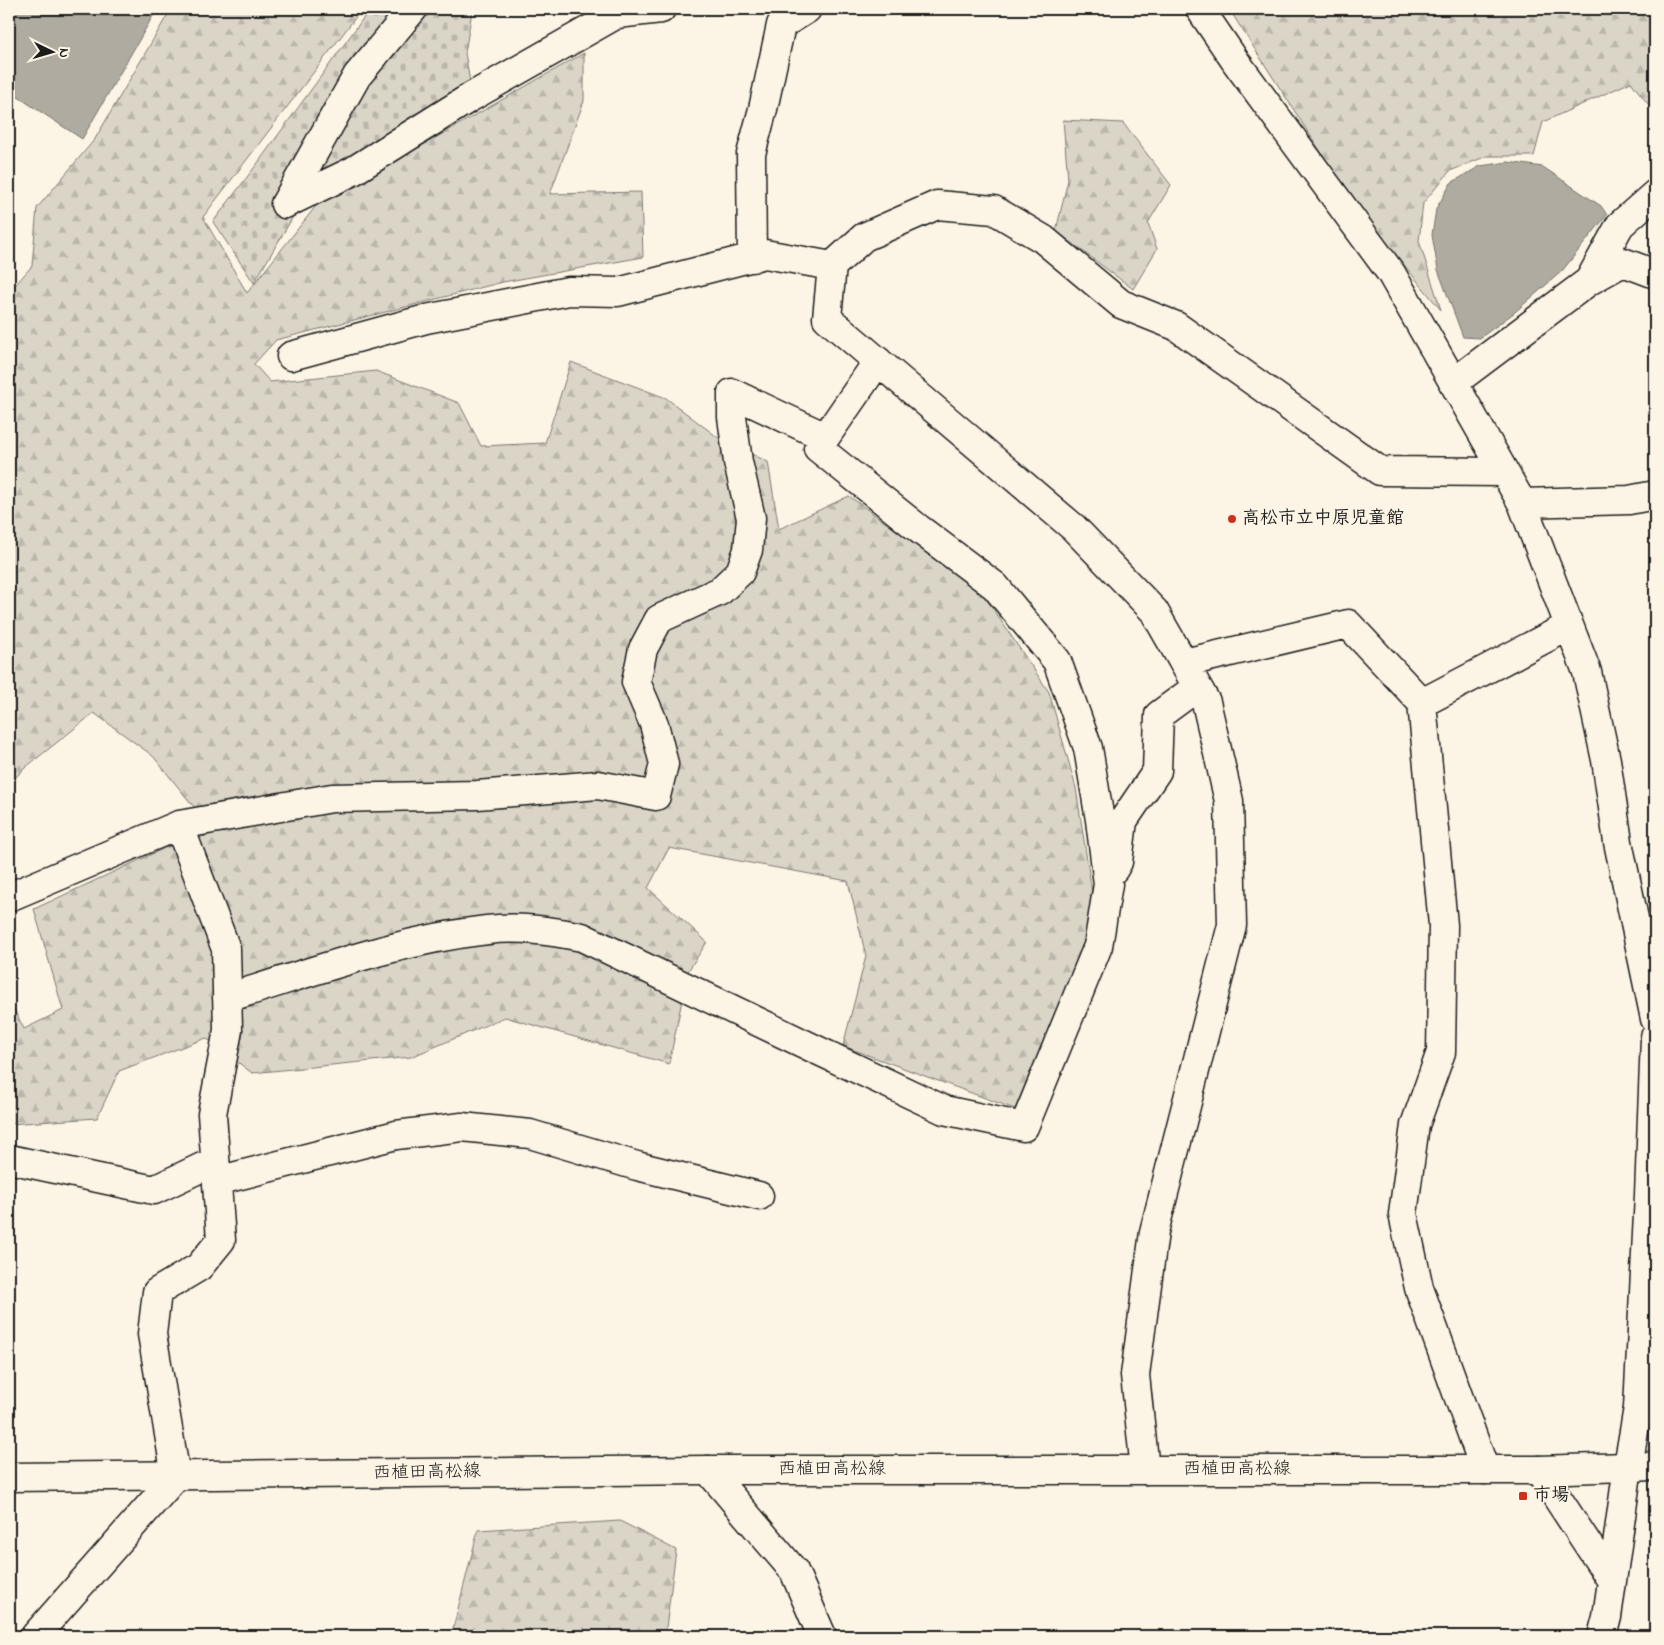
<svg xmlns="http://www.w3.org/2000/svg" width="1664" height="1645" font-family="'Indie Flower','Klee One',sans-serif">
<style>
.forest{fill:url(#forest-firs);stroke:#7c7872}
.cemetery{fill:url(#cemetery-stones);stroke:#7c7872}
.water{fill:#b0aba1;stroke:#75726c}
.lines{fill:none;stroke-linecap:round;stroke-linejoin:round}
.minor-casing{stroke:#1c1c1c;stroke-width:31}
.secondary-casing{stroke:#1c1c1c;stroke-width:31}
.minor{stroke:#fcf5e5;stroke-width:28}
.secondary{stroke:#fcf5e5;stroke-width:28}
.poi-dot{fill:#c8321e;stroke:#fcf5e5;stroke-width:2}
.labels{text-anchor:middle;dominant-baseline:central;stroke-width:4;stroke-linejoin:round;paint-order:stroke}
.poi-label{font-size:18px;font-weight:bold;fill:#1c1c1c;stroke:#fcf5e5;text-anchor:start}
.street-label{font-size:18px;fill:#1c1c1c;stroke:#fcf5e5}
</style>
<defs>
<pattern id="forest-firs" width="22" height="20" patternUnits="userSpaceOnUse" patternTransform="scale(1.25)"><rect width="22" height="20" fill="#dbd5c8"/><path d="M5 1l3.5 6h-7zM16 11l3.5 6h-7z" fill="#bbb6ab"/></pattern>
<pattern id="cemetery-stones" width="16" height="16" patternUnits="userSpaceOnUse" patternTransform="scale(1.25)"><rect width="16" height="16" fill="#dbd5c8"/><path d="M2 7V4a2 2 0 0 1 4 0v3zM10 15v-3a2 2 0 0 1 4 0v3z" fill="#bbb6ab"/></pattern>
</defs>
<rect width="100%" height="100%" fill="#fcf5e5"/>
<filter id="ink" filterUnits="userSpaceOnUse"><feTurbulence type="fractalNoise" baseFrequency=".02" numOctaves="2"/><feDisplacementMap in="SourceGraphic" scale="10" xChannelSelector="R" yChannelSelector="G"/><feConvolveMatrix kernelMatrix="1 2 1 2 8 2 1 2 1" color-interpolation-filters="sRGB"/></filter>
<g filter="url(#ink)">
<path class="forest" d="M171,9H362L203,217L247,293L316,206L584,53V101L550,194L641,192L643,257L503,282L276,340L254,364L270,382L376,371L459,403L481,446L545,443L571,362L666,398L720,439L768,462L779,529L849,496L983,594L1049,692L1076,788L1093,899L1082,952L1015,1109L843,1046L866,956L848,881L669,848L648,888L707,942L688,971L669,1064L505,1017L411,1057L252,1073L206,1038L119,1071L97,1118L9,1124V999L24,1029L63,1010L34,909L165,848L215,833L153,756L94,713L26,767L9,784V292L32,266L37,208L95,139Z
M1229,9H1655V113L1631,82L1543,122L1534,156H1487L1450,171L1423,203L1419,241L1441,310L1355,205Z
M1063,120L1123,123L1171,185L1148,223L1157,249L1133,289L1056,231L1068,180Z
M620,1521L676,1550L665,1636H451L478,1530Z"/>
<path class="cemetery" d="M370,9H469L472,11L465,53L470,82L310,188L254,283L213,222L257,164Z"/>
<path class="water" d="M9,9H157L82,139L9,91Z
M1508,162L1543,167L1601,206L1607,215L1562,271L1515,312L1480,338L1463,337L1438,270L1432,235L1436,209L1451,183L1480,166Z"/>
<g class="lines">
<g class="minor-casing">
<path id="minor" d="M1200,9L1236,62L1391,273L1522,503L1587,672L1606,760L1618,842L1655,1019
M285,204L353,171L471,97L617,14L661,9
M285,204L357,76L413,9
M752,258L751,154L763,109L781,25L807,9
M1589,281L1620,225L1655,194
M291,356L426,319L569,291L618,292L765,254L832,266
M1453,383L1589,281L1623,262L1655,274
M1522,503L1629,500L1655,495
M1184,663L1348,624L1422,703L1569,626
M1422,703L1443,925L1441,1052L1415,1125L1403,1214L1419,1288L1485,1470
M1114,869L1118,862L1123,821L1157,771L1159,715L1197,687
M9,897L179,825L332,798L477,795L598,785L656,796L664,764L654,724L636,682L643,649L659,619L720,591L740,572L748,550L751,518L738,462L732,417V393L825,437
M227,998C313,972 398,940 487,930C519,926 551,931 582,937L819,1051L944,1110L1024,1127L1098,946L1108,884L1100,820L1088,748L1057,661L995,586L919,529L818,448L878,361
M9,1159L154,1190L215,1161
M217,1181L396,1135L462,1127L530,1134L637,1166L759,1196
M708,1470L794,1571L822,1636
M1145,1470L1135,1375L1154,1232L1232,925L1229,801L1206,702L1154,611L1074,528L827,318L832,266L864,237L937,205L994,210L1043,239L1121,304L1176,326L1380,471L1504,472
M1539,1470L1612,1581
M35,1636L176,1476L152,1334L157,1292L199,1267L221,1240L212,1114L228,1030L226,949L179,825
M1602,1636L1607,1617L1628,1466L1638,1408L1649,1195L1655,1037"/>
</g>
<g class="secondary-casing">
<path id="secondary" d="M9,1477L708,1470H1539L1655,1466"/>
</g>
<use href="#minor" class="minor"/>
<use href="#secondary" class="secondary"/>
</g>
</g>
<g class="poi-dot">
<circle cx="1232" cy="519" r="5"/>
<rect x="1518" y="1491" width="10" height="10" rx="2.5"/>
</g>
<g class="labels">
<g class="poi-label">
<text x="1242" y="519">高松市立中原児童館</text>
<text x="1533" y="1496">市場</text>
</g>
<g class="street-label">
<text x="832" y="1470">西植田高松線</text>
<text x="1237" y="1470">西植田高松線</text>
<text transform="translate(427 1473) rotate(-1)">西植田高松線</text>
</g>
</g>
<rect width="1664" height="1645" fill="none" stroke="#fcf5e5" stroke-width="30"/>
<rect x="15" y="15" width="1634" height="1615" fill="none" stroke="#1c1c1c" stroke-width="2" filter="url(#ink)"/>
<g transform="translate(52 52) rotate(95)" stroke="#fcf5e5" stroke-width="4" paint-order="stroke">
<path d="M0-4L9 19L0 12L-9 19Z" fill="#1c1c1c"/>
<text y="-8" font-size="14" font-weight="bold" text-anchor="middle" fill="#1c1c1c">N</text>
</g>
</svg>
